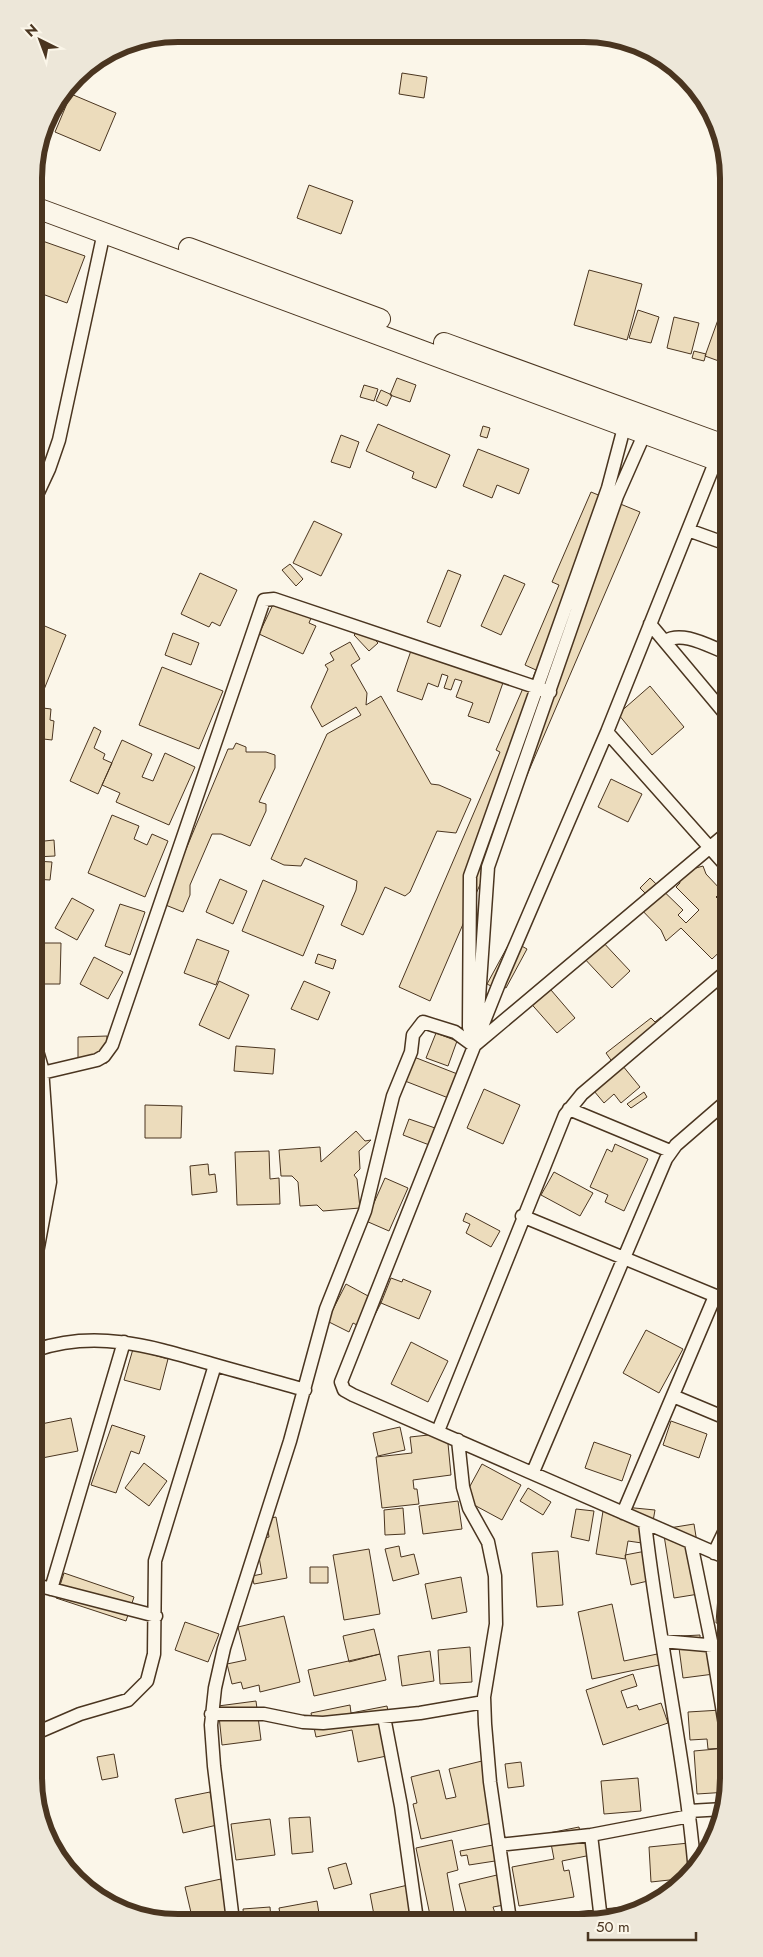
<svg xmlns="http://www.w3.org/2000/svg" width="763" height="1957" font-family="Jost,sans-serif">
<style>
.building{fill:#ecdcbc;stroke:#4a3520}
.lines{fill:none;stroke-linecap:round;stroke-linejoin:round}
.street-casing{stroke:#4a3520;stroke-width:15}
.primary-casing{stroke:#4a3520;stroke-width:22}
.street{stroke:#fbf6e9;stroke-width:12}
.primary{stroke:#fbf6e9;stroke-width:20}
.rim{fill:none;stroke:#4a3520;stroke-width:6}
</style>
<rect width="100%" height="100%" fill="#fbf6e9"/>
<path class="building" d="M402,73L427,77L424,98L399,94Z
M71,94L116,113L100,151L55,132Z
M309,185L353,201L341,234L297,218Z
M34,238L85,256L67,303L34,291Z
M589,270L642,284L627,340L574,325Z
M724,303L727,304V364L705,356Z
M638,310L659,317L651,343L629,338Z
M674,317L699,323L691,354L667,348Z
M34,347L36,351H41L39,402H43L40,464H35Z
M694,351L706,354L704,361L692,358Z
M397,378L416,385L410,402L390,395Z
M364,385L378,389L374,401L360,397Z
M381,390L392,395L387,406L376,401Z
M378,424L450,455L436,488L412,478L414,472L366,451Z
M483,426L490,428L487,438L480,436Z
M341,435L359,442L350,468L331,462Z
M478,449L529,469L519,494L497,485L492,498L463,486Z
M591,492L640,512L430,1001L399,987L500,752L496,750L524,686L529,688L536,670L525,665L559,585L552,582Z
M314,521L342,534L321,576L293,563Z
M290,564L303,579L296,586L282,570Z
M448,570L461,575L440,627L427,622Z
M200,573L237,590L220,626L212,622L209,627L181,614Z
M504,575L525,584L501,635L481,626Z
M277,596L313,613L309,623L316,626L303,654L259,634Z
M40,624L66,635L43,692L35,689V636Z
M363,627L378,643L369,651L354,635Z
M173,633L199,643L191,665L165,655Z
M350,642L360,659L351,665L367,693L366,705L381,696L431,784L439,785L471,799L456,833L437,831L410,892L405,896L385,887L363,935L341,925L356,890L357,881L305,858L301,866L284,865L271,859L327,734L361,715L356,707L322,727L311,707L328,669L325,665L334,660L330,653Z
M414,642L506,674L489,723L468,716L473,703L456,697L462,681L455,679L451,690L444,688L448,676L442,674L438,687L428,683L422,700L397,691Z
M162,667L223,691L199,749L139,725Z
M650,686L684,727L652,755L618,714Z
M35,707L51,709L50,720L54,721L52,740L35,738Z
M94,727L101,731L94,748L105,754L103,759L112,763L98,794L70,781Z
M122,740L152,754L142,777L153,781L165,753L195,767L169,825L116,802L120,793L102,785Z
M236,743L246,747V752H266L275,755V768L259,802L266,804V811L250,846L221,834H212L190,885V895L183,912L163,904L228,749H233Z
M611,779L642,794L628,822L598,807Z
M112,815L139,826L134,839L147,845L152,834L168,841L145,897L88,873Z
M54,840L55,856L35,857V842Z
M35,861L52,862L50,880L35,879Z
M689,861L696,868L703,866L706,874L722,891L716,897L728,909V944L712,959L681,928L666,941L661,930L638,906L648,896L640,888L650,878L683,910L678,915L686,923L699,910L676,887L680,883L677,873Z
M220,879L247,891L233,924L206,912Z
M263,880L324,906L303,956L242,931Z
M72,898L94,910L77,940L55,928Z
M120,904L145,912L130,955L105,946Z
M197,939L229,951L216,985L184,973Z
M600,939L630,971L612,988L582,956Z
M511,940L527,949L506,988L504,987L501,991L487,984Z
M36,943H61L60,984H36Z
M318,954L336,960L333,969L315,963Z
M94,957L123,972L108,999L80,984Z
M219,981L249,995L229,1039L199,1025Z
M304,981L330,992L318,1020L291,1009Z
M545,983L575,1018L557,1033L527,999Z
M661,1017L665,1022L613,1063L606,1053L651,1018L655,1022Z
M436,1033L457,1041L448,1066L426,1058Z
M107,1036V1063H78V1037Z
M236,1046L275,1049L273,1074L234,1071Z
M414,1057L460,1075L451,1099L405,1081Z
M618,1060L640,1087L621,1103L614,1094L604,1103L589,1085Z
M484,1089L520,1105L503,1144L467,1128Z
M644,1092L647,1097L631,1108L627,1104Z
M145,1105L182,1106L181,1138H145Z
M409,1119L438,1129L432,1146L403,1135Z
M356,1131L365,1141L371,1140L359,1151L360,1169L354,1175L357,1179L360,1208L323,1211L317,1205L300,1206L298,1182L292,1176H281L279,1150L320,1147L321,1162Z
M615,1144L648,1159L624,1211L605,1202L608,1195L590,1187L607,1149L612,1152Z
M269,1151L270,1179L279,1178L280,1204L237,1205L235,1152Z
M36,1158H40L42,1196H36Z
M208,1164L209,1175L215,1174L217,1192L192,1195L190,1166Z
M554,1172L593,1193L580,1216L541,1195Z
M385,1178L408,1188L389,1231L366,1221Z
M466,1213L500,1231L491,1247L466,1233L470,1224L463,1221Z
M391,1278L402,1282L403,1279L431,1291L419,1319L381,1303Z
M346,1284L381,1303L367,1330L353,1323L349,1332L327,1321Z
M646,1330L683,1349L659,1393L623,1373Z
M411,1342L448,1361L428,1402L391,1384Z
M133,1349L168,1359L160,1390L124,1380Z
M71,1418L78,1451L42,1458L36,1425Z
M671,1421L707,1434L699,1458L663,1445Z
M112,1425L145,1436L139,1454L131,1451L116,1493L91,1485Z
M400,1427L405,1450L378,1456L373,1433Z
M447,1433L451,1475L413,1480L414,1489H417L419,1504L382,1508L376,1457L412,1453L410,1437Z
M594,1442L631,1455L622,1481L585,1468Z
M144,1463L167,1481L149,1506L125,1488Z
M482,1464L521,1485L502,1520L463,1499Z
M528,1488L551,1502L543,1515L520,1501Z
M458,1501L462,1529L423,1534L419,1506Z
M604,1505L655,1510L649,1544L628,1541L625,1559L596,1554Z
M403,1508L405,1534L385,1535L384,1510Z
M576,1509L594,1511L589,1541L571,1537Z
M276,1517L287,1578L254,1584L252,1576L262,1574L256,1540L269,1537L266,1519Z
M694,1524L705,1593L674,1598L663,1529Z
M399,1546L401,1557L414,1554L419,1574L393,1581L385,1549Z
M369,1549L380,1614L344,1620L333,1555Z
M558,1551L563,1605L537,1607L532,1553Z
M646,1551L652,1580L631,1585L625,1555Z
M721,1556L729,1557V1624L716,1623Z
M310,1567H328V1583H310Z
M64,1573L134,1597L126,1621L56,1598Z
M461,1577L467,1612L432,1619L425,1584Z
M612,1604L624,1661L662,1653L664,1664L592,1679L578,1612Z
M284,1616L300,1682L260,1692L259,1685L243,1689L241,1682L232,1684L227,1664L246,1660L238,1627Z
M185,1622L219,1634L208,1662L175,1650Z
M374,1629L380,1654L349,1662L343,1636Z
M700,1635V1643L681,1636Z
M709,1643L714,1674L683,1678L679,1648Z
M470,1647L472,1682L440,1684L438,1650Z
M430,1651L434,1681L402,1686L398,1656Z
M380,1654L386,1680L314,1696L308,1670Z
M633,1674L637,1686L621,1691L627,1708L637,1705L639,1710L661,1703L668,1723L603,1745L586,1690Z
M256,1701L261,1740L222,1745L218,1706Z
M350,1705L351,1713L387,1706L396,1754L358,1762L352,1730L316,1737L311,1713Z
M721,1710L724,1748L708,1749L707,1739L690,1740L688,1712Z
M727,1748L728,1792L697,1794L694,1751Z
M114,1754L118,1777L102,1780L97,1757Z
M482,1761L496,1822L421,1839L413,1804L417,1803L411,1777L439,1770L446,1799L456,1797L449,1769Z
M521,1762L524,1786L508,1788L505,1764Z
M638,1778L641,1811L604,1814L601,1781Z
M210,1792L217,1825L183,1833L175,1799Z
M310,1817L313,1852L292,1854L289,1818Z
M270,1819L275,1855L236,1860L231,1824Z
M579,1827L581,1838L588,1837L591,1855L562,1861L564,1871L569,1870L574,1897L519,1906L512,1867L554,1859L549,1833Z
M717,1835L711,1846L709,1837Z
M452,1840L458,1870L447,1873L455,1918L431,1920L416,1848Z
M689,1843L692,1875L688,1878L651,1882L649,1847Z
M493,1845L495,1861L469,1865L467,1855L461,1856L460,1851Z
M346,1863L352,1884L334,1889L328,1868Z
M497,1875L504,1905L493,1907L495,1913L468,1919L459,1884Z
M221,1879L230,1921H193L185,1887Z
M94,1882L98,1893L83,1885Z
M408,1885L416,1920H375L370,1894Z
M317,1901L320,1920H281L279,1908Z
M270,1907L271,1920L244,1921L243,1909Z
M179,1914L181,1921H164V1919Z
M558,1914L559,1920H535V1917Z"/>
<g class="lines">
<g class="street-casing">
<path id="street" d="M626,420L608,488L470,876L469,1027L475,1045L727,833
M716,460L607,732L500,981L341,1382L344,1390L353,1395L729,1559
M35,499L49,469L59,440L104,232
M688,530L727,544
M650,624L727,716
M665,641C683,630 710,647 727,653
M607,732L728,868
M477,1027L488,867L617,496L647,428
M35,1044L42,1068L50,1182L36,1258
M42,1073L97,1060L104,1056L112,1045L264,600L274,599L550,692
M569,1109L670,1151
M522,1216L728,1301
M36,1350C97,1329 153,1347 212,1364C243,1373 274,1381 305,1390
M673,1396L728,1419
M438,1431L565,1115L582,1094L728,970
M458,1440L463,1487L469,1508L488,1542L495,1576L496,1624L484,1697L485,1724L490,1782L510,1920
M533,1472L666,1159L676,1145L728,1100
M623,1513L715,1296
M645,1523C658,1640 685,1755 695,1872
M691,1543L712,1646L729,1749
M714,1553L729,1522
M36,1585L156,1616
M51,1589L124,1342
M662,1641L729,1647
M211,1714H264L303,1722L323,1723L420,1713L484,1702
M384,1717L401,1806L417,1920
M36,1733L80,1714L128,1700L147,1681L154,1654L155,1561L215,1365
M689,1811L724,1809
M591,1835L601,1920
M499,1845L591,1835L690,1816
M565,1920L633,1913
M233,1921L214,1766L211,1725L215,1688L224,1648L290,1441L326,1309L365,1211L393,1096L411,1052L413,1035L423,1022L455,1032L474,1046"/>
</g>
<g class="primary-casing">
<path id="primary" d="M34,207L727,464
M189,248L380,319
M444,343L727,446"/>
</g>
<use href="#street" class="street"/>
<use href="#primary" class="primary"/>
</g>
<path d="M0 0H763V1957H0ZM178 42H584A136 136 0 0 1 720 178V1778A136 136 0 0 1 584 1914H178A136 136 0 0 1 42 1778V178A136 136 0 0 1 178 42Z" fill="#ede7d9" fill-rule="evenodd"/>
<path class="rim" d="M178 42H584A136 136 0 0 1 720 178V1778A136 136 0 0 1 584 1914H178A136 136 0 0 1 42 1778V178A136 136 0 0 1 178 42Z"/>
<g transform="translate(40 40) rotate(318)" stroke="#fbf6e9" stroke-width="4" paint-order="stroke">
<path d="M0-4L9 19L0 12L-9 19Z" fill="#4a3520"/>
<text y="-8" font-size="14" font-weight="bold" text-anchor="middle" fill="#4a3520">N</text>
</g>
<path d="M588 1932v8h108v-8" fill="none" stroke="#4a3520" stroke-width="2.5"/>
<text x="596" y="1932" font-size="15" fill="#4a3520" stroke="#fbf6e9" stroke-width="4" paint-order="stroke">50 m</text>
</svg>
